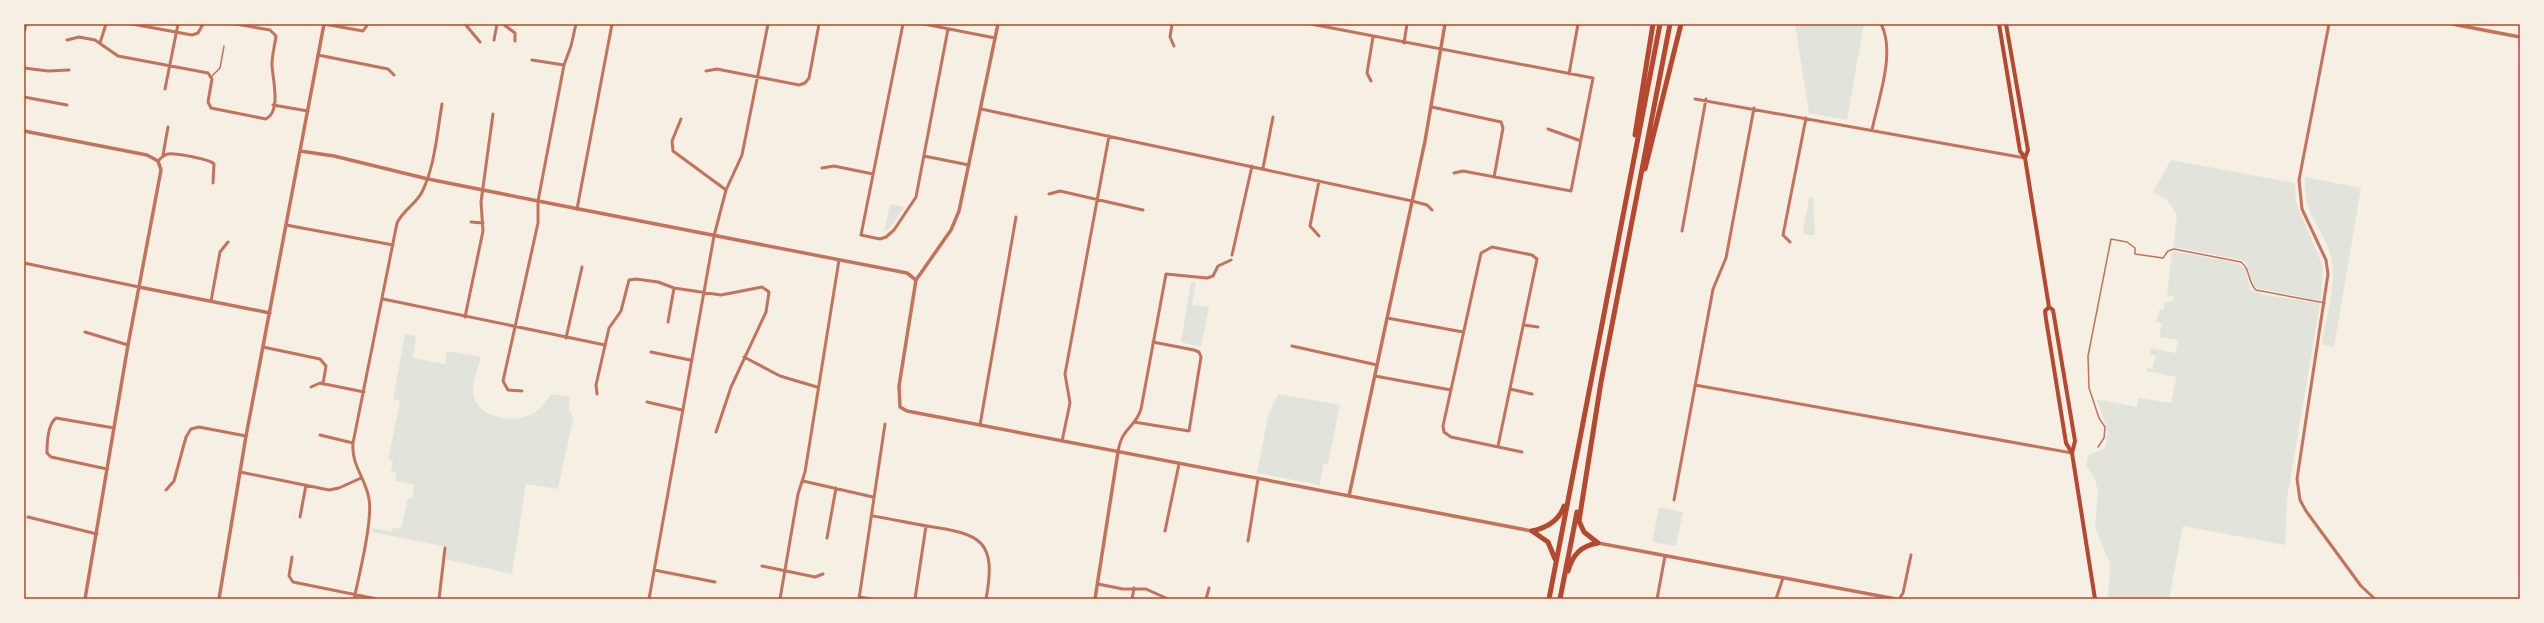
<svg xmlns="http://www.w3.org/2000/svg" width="2544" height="623" font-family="Montserrat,sans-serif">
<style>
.green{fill:#e2e4dc}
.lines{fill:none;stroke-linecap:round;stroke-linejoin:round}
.service{stroke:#c5725c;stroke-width:1.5}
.minor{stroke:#c5725c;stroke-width:3}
.tertiary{stroke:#c5725c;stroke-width:3.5}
.secondary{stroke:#b5482f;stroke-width:4}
.motorway{stroke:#b5482f;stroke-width:5}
.neatline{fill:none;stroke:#b5482f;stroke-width:1.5}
</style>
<rect width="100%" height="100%" fill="#f6efe4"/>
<path class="green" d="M1795,24H1864L1847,120L1809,113Z
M2171,160L2295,183L2296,203L2323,266L2321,301L2257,288C2247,280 2253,266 2242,260L2173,247L2177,215L2167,200L2153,192Z
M2305,177L2361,188L2334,347L2322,344C2326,317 2337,285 2331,258C2325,227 2302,218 2305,177Z
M1809,198H1813L1815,235H1806L1803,231Z
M890,204L905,207L889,229L884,232Z
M2172,251L2238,263L2246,269L2250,290L2266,295L2320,303L2287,499L2285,545L2183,526L2169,599H2108L2110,564L2095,527L2098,492L2095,479L2086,466L2088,455L2104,449C2112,432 2102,416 2096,399L2137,407L2138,398L2171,403L2176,377L2147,371V367L2152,369L2156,356L2150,354L2151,348L2176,353L2178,340L2159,337L2162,323L2156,322L2159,310H2163L2165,302L2173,301L2175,297L2167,295Z
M1191,282H1196L1192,305L1209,307L1201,347L1181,342Z
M405,334L416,336L413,358L445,364L447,351L481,357C478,368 471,385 474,397C479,418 515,424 532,414C540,410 546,401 551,394L570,397L569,407L573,419L558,489L526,484L512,574L445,559L447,547L372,532L373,528L392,532L393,527L401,529L408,498H412L414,485L395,481L397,473L391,472L393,461L388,460L400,401L393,399Z
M1278,394L1340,405L1328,464L1324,463L1320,485L1257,473L1268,416Z
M1659,507L1683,512L1676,546L1652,542Z"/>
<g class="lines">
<path class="service" d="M212,76L220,68L224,46
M2098,447L2104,438L2105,427L2099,418L2089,388L2088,356L2111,239L2127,242L2135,248V254L2163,258L2168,251L2174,249L2241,262C2251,269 2247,282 2256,290L2325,303"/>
<path class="minor" d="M132,24L192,35L198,33L203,24
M324,24L363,31L368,24
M465,24L480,42
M503,24L515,33V41
M903,24L861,235L880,239L886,237L894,230L916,197L948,29
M924,24L995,38
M1172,24L1170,37L1174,46
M1311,24L1593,78L1571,191L1463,171L1454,173
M2329,24L2299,180L2302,209L2326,260L2328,274L2297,479L2300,500L2306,511L2361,586L2375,599
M67,40L79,37L95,40L118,56L208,73L212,79L208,102L211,108L266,119C282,111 272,77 272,64C272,54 275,45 276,36L270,30L236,24
M494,40L497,24
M100,43L106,24
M1404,43L1407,24
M318,55L388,69L394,75
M532,60L564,65
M24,68L48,71L69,70
M706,71L717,69L799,85L805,83L809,78L819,24
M1569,74L1578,24
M1371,81L1367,73L1373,37
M165,89L178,24
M24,97L67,105
M1695,99L2025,158
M273,105L308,111
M1432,107L1501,122L1503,128L1494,177
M981,109L1412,201L1427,205L1432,210
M681,119L672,141L673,151L726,190
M1548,129L1581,141
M1872,130C1878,100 1896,52 1881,24
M163,155L168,127
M924,156L969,165
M158,161C161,158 163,155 168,154C175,153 210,159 214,164L213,183
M822,168L834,166L873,174
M1263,168L1273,117
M1049,194L1060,191L1143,210
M577,209L612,24
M471,222L483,223
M286,225L393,245
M1682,231L1706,99
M1319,236L1310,226L1319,181
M1790,242L1783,235L1806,118
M1232,255L1252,166
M24,263L139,287
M383,299L605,345
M211,301L220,252L228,242
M465,317L483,231L481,202L493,114
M1387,318L1463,332
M668,322L674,288
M1524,325L1538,327
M85,332L128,345
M566,338L582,267
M1292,346L1377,365
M263,347L320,359L326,366L323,384
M651,352L690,360
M744,357L780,376L817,387
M1375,376L1451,390
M1695,385L2072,453
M311,387L320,383L364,392
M1510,389L1532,394
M522,391L508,390L503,381L538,223V201L564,65L571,46L576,24
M597,394L596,385L609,328L621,311L629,280L636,279L658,282L674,288L721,295L762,287L769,292L766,312L731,387L716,432
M647,402L682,410
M1134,422L1189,431L1201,357L1199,352L1194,350L1153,342
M980,425L1016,217
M320,435L353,443
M1062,441L1070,403L1065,374L1109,136
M1498,446L1537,259L1532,255L1492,247L1481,253L1443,426L1444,432L1451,437L1522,452
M1118,452C1122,426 1135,429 1141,409L1166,274L1207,278L1213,276L1218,266L1231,260
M107,469L51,457L47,453C47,443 48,424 56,418L114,428
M240,472L329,490L339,488L361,478
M803,481L873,497
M166,490L174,481L186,437L191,429L199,427L246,436
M1674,500L1713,289L1726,258L1754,108
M873,516C891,519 909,523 927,526C981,534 997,540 986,599
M28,517L97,534
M300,517L306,485
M1165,531L1179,464
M827,538L836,488
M1248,541L1258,479
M292,557L289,576L293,582L377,599
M762,566L815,577L823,574
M654,570L715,582
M1098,584L1123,589H1146L1168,599
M859,597L872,599
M354,599C359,576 373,519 369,499C366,479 351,465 353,443L397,223C403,210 416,204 422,192C435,166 437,133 442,104
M439,599L445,548
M649,599L714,236L726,190L742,155L768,24
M780,599L798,494L805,472L839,260
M859,599L885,424
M915,599L926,526
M1132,599L1134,588
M1206,599L1209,588
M1657,599L1665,556
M1776,599L1783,578
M1899,599L1903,593L1911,555"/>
<path class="tertiary" d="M998,24L959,211L951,230L916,280L899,386L900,407L907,411L1532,531
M2452,24L2520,37
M24,131L147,155L158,161L161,170L128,345L85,599
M300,151L334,156L428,179L538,201L907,273L916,280
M139,287L270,313
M1349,496L1425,141L1445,24
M1598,543L1896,599
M219,599L246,436L324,24
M1095,599L1118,452"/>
<path class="secondary" d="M1999,24L2020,151L2025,158L2049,307L2053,310L2075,441L2072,453
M2006,24L2028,150L2025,158
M24,30L25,24
M2049,307L2045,311L2046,319L2066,443L2072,453L2095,599"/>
<path class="motorway" d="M1635,135L1653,24
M1645,169L1681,24
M1532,531C1546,528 1559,521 1564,506
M1532,531L1548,542L1555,559
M1598,543L1584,532L1579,521L1601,382L1670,24
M1568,571C1573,554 1581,546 1598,543
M1549,599L1660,24
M1560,599L1577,512"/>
</g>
<rect width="2544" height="623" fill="none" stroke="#f6efe4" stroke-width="50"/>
<rect x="25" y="25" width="2494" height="573" class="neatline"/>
</svg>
